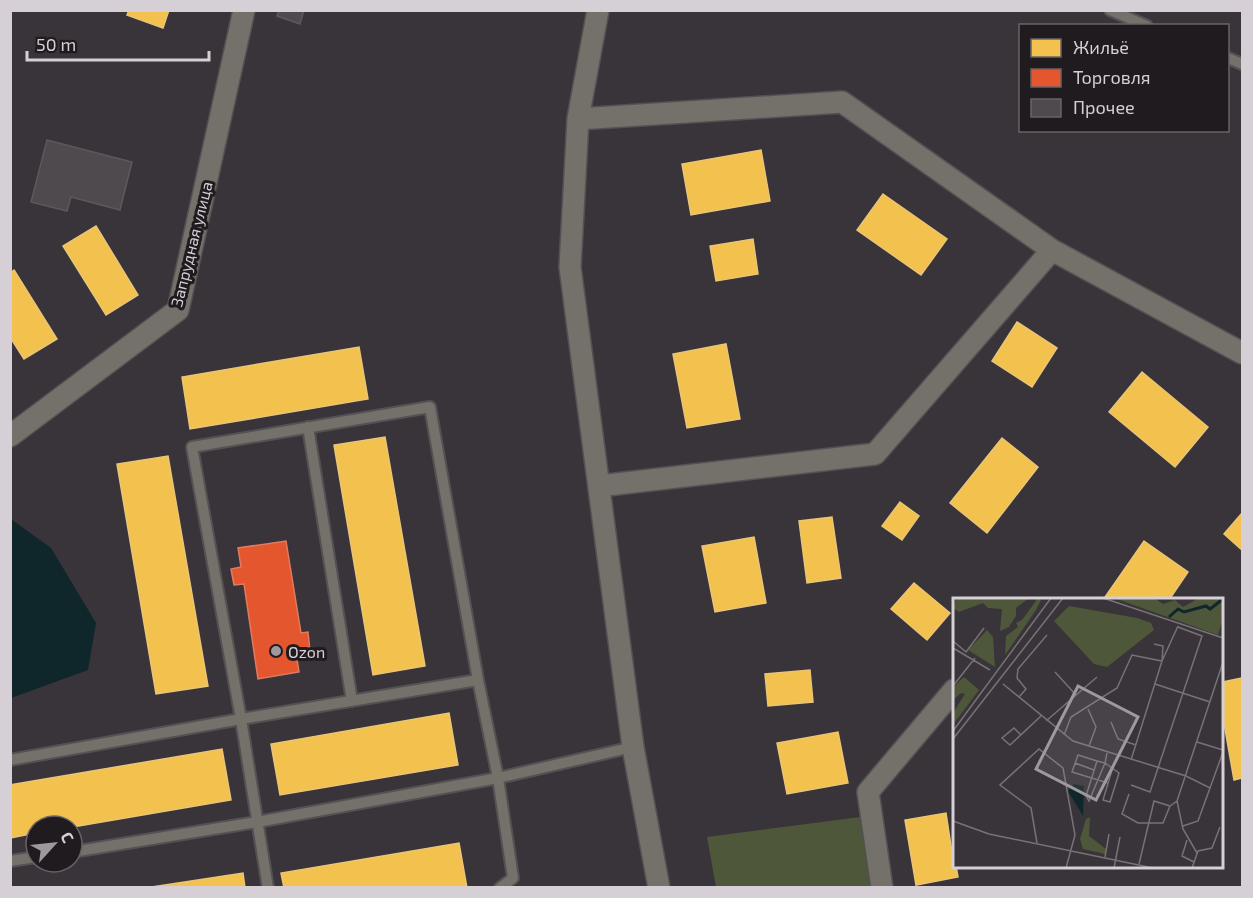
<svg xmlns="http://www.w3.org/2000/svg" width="1253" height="898" font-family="'Exo 2',sans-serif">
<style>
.green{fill:#4e573a}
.water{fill:#0f262a}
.homes{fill:#f2c14e;stroke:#eac577;stroke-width:1.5}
.shops{fill:#e4572e;stroke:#e07b60;stroke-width:1.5}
.building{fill:#4e4a4e;stroke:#5d585d;stroke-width:1.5}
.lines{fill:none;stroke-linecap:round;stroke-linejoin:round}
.lane-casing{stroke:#545154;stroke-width:14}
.street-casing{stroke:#545154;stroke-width:24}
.lane{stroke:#74706a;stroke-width:10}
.street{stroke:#74706a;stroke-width:21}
.poi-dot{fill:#9f999f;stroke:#201b1f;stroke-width:2}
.labels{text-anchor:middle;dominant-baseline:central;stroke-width:6;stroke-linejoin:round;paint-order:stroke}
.street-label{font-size:16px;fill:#d6cfd6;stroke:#201b1f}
.poi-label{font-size:16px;fill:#d6cfd6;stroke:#201b1f;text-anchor:start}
.inset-river{fill:none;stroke:#0f262a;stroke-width:3}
.inset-road{fill:none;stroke:#787278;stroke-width:1.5}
.view{fill:#9f999f;fill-opacity:0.15;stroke:#9f999f;stroke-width:3}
.inset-edge{fill:none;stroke:#d6cfd6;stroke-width:3}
</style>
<rect width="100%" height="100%" fill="#393439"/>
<path class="green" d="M860,817L871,887H716L707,837Z"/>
<path class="water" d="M11,519L51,548L96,623L88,670L11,698Z"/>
<path class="homes" d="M129,10H169L163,28L127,15Z
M761,150L770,201L691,215L682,164Z
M883,194L947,239L921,275L857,230Z
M96,226L138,295L106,315L63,246Z
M753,239L758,274L716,281L710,246Z
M14,270L57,339L24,359L10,337V273Z
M1017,322L1057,348L1032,387L992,361Z
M726,344L740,419L687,428L673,354Z
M359,347L368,399L190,429L182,377Z
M1142,372L1208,427L1175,467L1109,412Z
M385,437L425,666L373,675L334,445Z
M1002,438L1038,467L987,533L950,503Z
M168,456L208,686L156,694L117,464Z
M900,502L919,516L902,540L882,526Z
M1242,513V550L1224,534Z
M832,517L841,578L807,583L799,521Z
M754,537L766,603L715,612L702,546Z
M1144,541L1188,572L1169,600H1103Z
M914,583L950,613L927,640L891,609Z
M810,670L813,702L768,706L765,674Z
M1242,678V778L1234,780L1222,712V682Z
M449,713L458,765L280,795L271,744Z
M838,732L848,783L787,794L777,743Z
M222,749L231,800L72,827V826H36V833L10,838V785Z
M946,813L954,866H956L958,877L916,885L905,820Z
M459,843L467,888H284L281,873Z
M243,873L245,888H145Z"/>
<path class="shops" d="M286,541L301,633L308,632L310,651L296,653L299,672L258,679L244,584L234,585L231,569L241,567L238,548Z"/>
<path class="building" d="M279,10H304L300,24L277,16Z
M47,140L132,162L120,210L71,197L67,211L31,202Z"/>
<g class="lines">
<g class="lane-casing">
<path id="lane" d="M1110,10L1147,26
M1228,58L1242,64
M308,427L352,701
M10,760L241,719L478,680L498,778L257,822L72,852
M10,861L36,857
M268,888L241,719L192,447L430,407L478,680
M500,888L513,878L498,778L633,747"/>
</g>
<g class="street-casing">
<path id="street" d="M598,10L578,119L570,267L633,747L659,888
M578,119L842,102L1052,250L1242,353
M10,436L178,310L244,10
M599,486L875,454L1052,250
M882,888L868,792L954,690"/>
</g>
<use href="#lane" class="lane"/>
<use href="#street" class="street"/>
</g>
<circle class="poi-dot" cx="276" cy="651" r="6"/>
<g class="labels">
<g class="street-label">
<text transform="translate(191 244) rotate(-76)">Запрудная улица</text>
</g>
<g class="poi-label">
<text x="288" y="651">Ozon</text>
</g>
</g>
<g transform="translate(953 598)">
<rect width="270" height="270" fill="#393439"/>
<path d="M3,0H76L63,10V18L56,29L47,33L49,11L35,10L30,5L6,14L0,10ZM85,0L88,2L83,12L52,57L53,38L65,29L63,25L69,22ZM161,0H201L210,6L222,2L230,9L246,0H270V20L265,37ZM116,8L184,20L198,25L201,32L154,69L141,66L101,23ZM34,32L40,39L42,69L15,52ZM11,79L26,92L2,124L0,115L12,96L8,95L0,102V89ZM137,219L136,238L153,251L152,256L130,251L127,241L133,221Z" fill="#4e573a"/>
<path d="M121,186L131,188L130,218L115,193Z" fill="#0f262a"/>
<path class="inset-river" d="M216,19L225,11L231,14L253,8L257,11L270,1"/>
<path class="inset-road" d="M150,0L270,40M0,43L13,54L31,30M0,50L37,72M102,74L123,97M50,86L120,143L233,178L257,190L270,154M202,86L257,104M0,88L22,60M66,99L73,91L64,80L65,71L94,37M135,111L143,129L136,148M93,123L144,79M158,124L165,141L183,147M0,133L98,0M68,137L61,130L49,140L57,147L88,118M111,137L118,119L164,90L179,57L209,63L210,48L201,46M0,141L110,0M244,144L270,152M154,155L152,165L166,175L157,204L150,202L159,172M178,162L209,63L225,28M144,163L152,165L136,203L133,198ZM144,163L125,157L119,174L155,185M122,165L141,172M178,187L197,194L249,38L225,29M176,196L169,216L185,225H210L217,208M224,203L230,231L244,255M217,208L224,203L270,64M0,223L36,236L200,270M230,228L245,223L257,190M234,242L229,258L241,264M84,245L78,210L47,187L86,151L110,170L122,237L113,270M152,259L156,236M186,266L201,203L217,208M161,270L167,239M239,270L245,253L259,250L267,229"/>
<path class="view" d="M125,88L185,119L143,202L83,171Z"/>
<rect width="270" height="270" class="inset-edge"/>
</g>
<rect width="1253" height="898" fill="none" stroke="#d6cfd6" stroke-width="24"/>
<rect x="1019" y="24" width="210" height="108" fill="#201b1f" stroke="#696368" stroke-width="1.5"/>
<rect x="1031" y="39" width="30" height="18" fill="#f2c14e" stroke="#696368" stroke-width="1.5"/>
<text x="1073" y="54" font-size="18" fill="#d6cfd6">Жильё</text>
<rect x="1031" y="69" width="30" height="18" fill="#e4572e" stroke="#696368" stroke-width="1.5"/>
<text x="1073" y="84" font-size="18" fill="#d6cfd6">Торговля</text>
<rect x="1031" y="99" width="30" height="18" fill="#4e4a4e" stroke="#696368" stroke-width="1.5"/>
<text x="1073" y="114" font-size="18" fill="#d6cfd6">Прочее</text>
<g transform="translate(54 844) rotate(63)"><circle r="28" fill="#201b1f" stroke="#696368" stroke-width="1.5"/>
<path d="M0-4.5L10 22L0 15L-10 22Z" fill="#9f999f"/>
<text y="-9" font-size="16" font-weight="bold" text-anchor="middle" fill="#d6cfd6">С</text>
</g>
<path d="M27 51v9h182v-9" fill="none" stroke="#d6cfd6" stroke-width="3"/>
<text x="36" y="51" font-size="18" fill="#d6cfd6" stroke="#201b1f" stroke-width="4.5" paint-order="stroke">50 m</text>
</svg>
